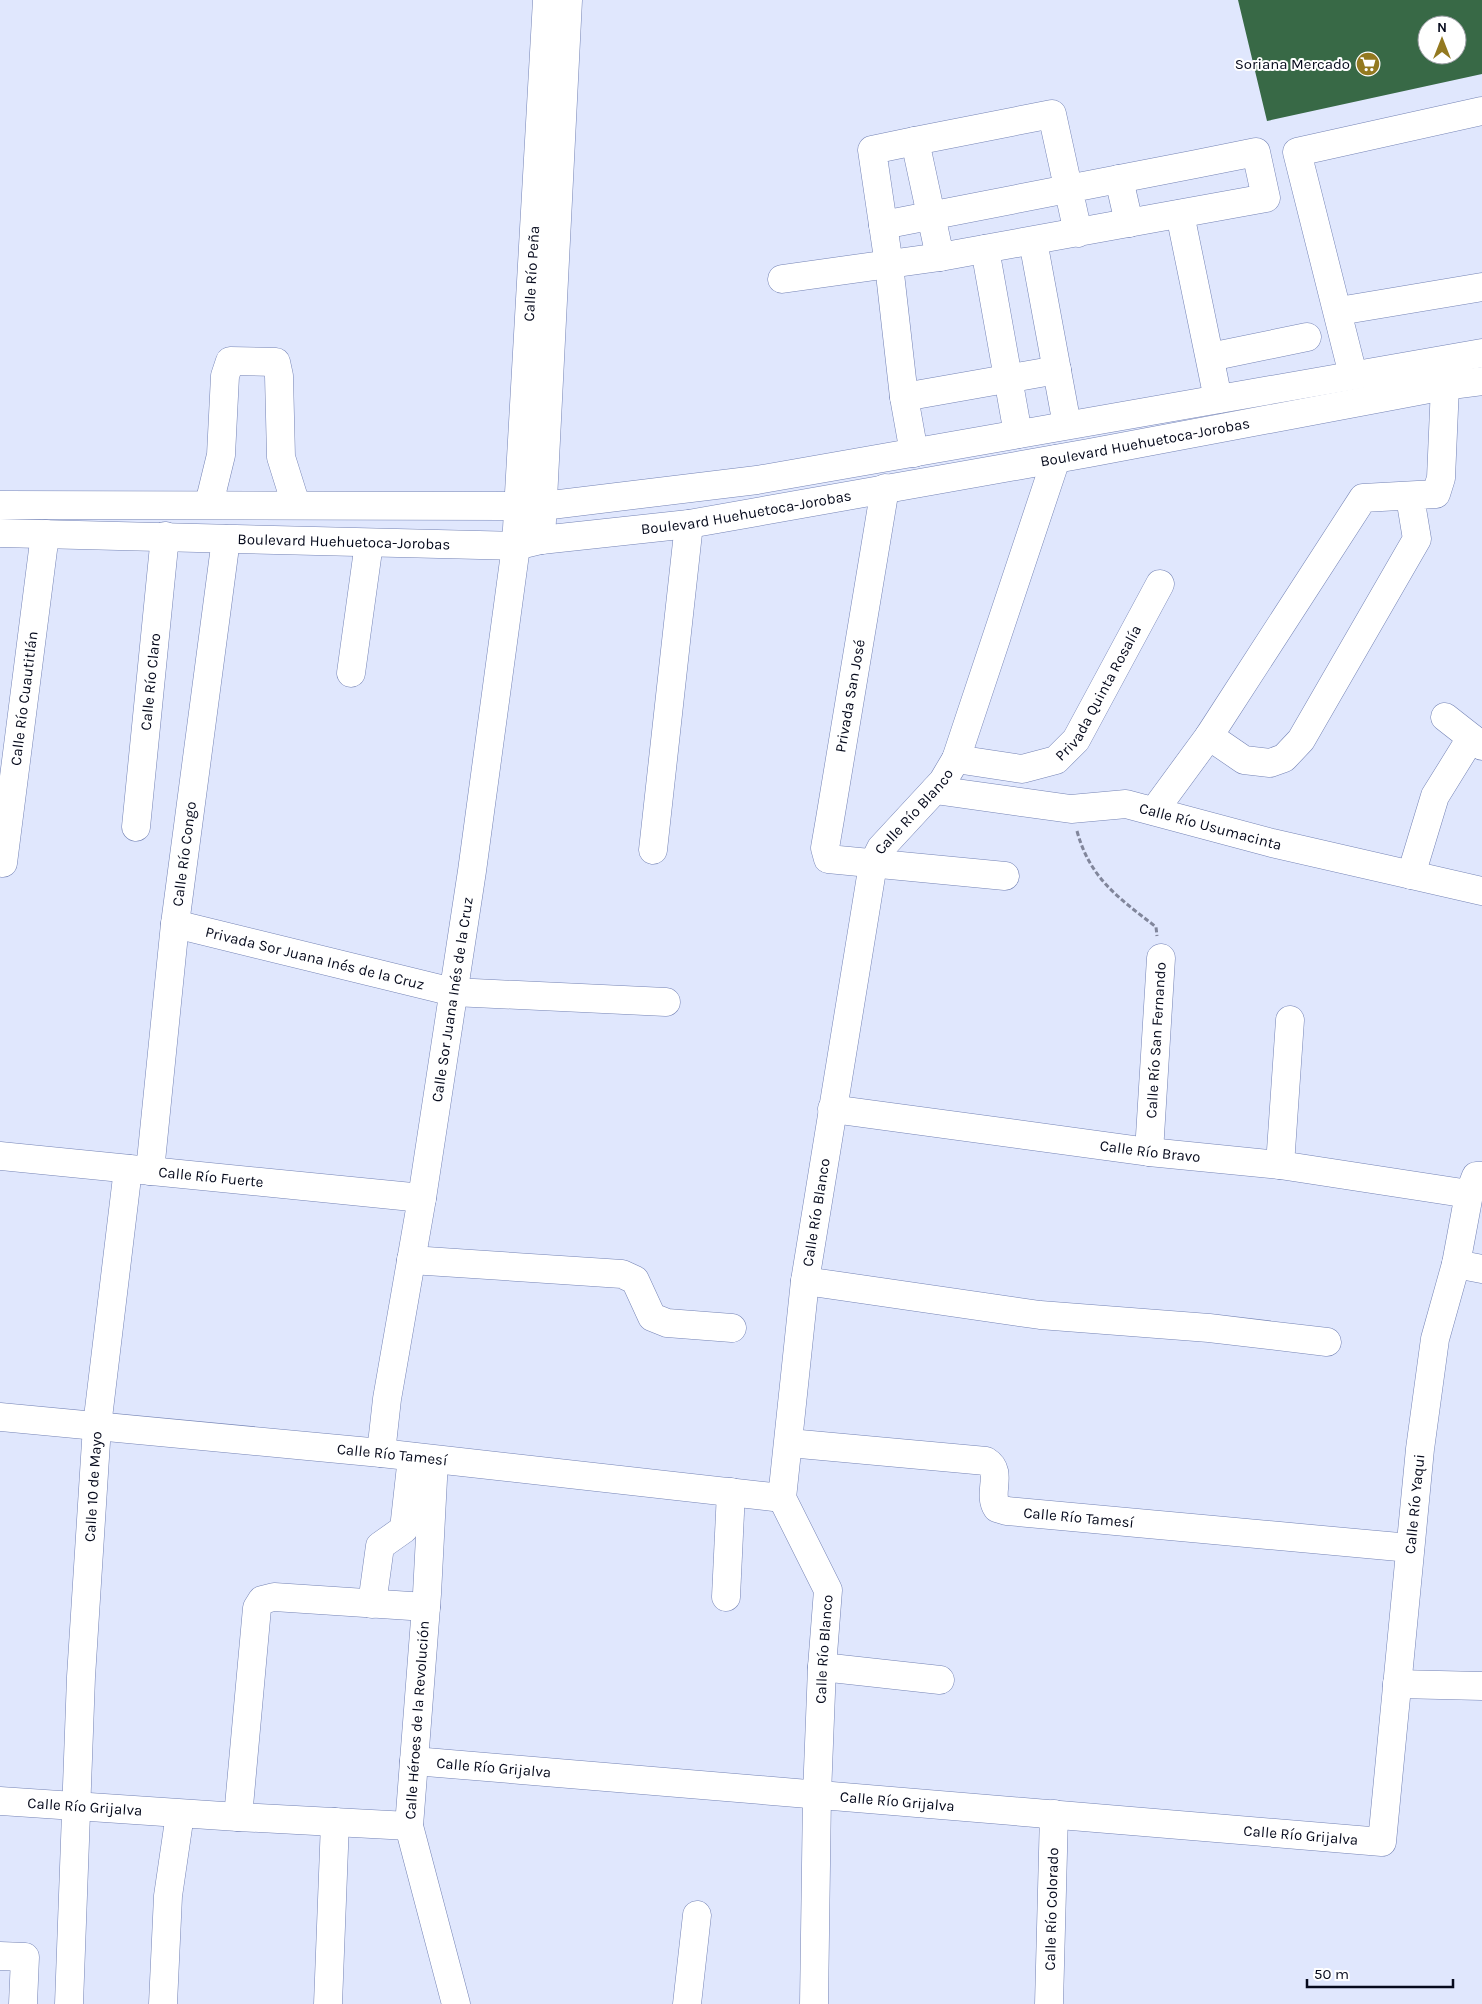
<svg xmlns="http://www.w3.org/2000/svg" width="1482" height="2004" font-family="Karla,sans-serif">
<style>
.building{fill:#386946;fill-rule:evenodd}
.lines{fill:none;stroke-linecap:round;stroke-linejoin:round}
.minor-casing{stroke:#7483b5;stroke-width:29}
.major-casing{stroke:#7483b5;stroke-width:29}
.path{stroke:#81869b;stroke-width:3;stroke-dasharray:5 2.5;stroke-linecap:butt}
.minor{stroke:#fff;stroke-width:28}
.major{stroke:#fff;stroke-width:28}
.labels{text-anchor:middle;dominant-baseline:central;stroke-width:4;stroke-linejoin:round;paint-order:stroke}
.poi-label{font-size:15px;fill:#060a1c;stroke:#fff;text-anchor:end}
.street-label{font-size:15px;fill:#060a1c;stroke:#fff}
</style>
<rect width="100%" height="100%" fill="#e0e7fd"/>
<path class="building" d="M1238,0H1482V74L1267,121ZM1427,25H1457V55H1427Z"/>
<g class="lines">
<g class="minor-casing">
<g id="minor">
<path d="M915,141L872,150L889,265L904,397L1057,370"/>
<path d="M1119,179L1129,223"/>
<path d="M1180,214L1218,399"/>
<path d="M883,225C1008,201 1132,177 1256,152L1266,198L940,257L915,141L1052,114L1078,233"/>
<path d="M1033,241L1067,425"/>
<path d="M985,249L1018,434"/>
<path d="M782,279L940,257"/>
<path d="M1339,311L1482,287"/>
<path d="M1210,357L1307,337"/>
<path d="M1353,375L1297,152L1482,111"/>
<path d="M904,397L914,453"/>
<path d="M885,488L830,819L825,848L828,859L1005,876"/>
<path d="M1410,497L1417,539L1301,740L1284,758L1270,763L1244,760L1209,736L1363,498L1436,494L1441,478L1445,386"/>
<path d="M209,504L221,455L225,376L230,361L276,362L279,376L281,457L296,505"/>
<path d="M541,540L568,0"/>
<path d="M351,673L369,543"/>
<path d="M1445,717L1482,746"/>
<path id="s1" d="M956,759L1022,769L1056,760L1076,740L1160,584"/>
<path id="s2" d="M935,790L1071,809L1126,804L1272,843L1482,891"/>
<path d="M1154,811L1209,736"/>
<path id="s3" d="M136,827L165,536"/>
<path d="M653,850L689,524"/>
<path id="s4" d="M3,863L45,534"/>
<path d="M1411,875L1435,796L1471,738"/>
<path id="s5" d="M175,924L453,992L666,1002"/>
<path id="s6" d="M832,1109L1149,1152L1280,1165L1469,1194"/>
<path id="s7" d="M1149,1152L1161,958"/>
<path id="s8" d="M0,1156L422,1198"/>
<path d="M1280,1165L1290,1020"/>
<path id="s9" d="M150,1171L175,924L226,539"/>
<path d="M411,1260L622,1274L635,1280L652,1317L667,1323L732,1328"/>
<path d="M1456,1264L1482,1269"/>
<path d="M805,1281L1040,1315L1209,1328L1327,1342"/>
<path id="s10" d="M0,1417L381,1453L782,1498"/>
<path id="s11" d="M789,1443L986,1461C1004,1472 987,1493 997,1508L1007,1511L1410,1548"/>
<path id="s12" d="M381,1453L387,1399L422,1198L472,871L516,546L547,0"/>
<path d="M434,1460L427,1594L409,1826L456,2004"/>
<path d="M726,1597L731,1492"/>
<path d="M372,1604L380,1546L404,1529L412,1457"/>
<path d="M822,1667L940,1680"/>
<path d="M1397,1684L1482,1686"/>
<path id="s13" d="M414,1761L1382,1842L1420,1449L1435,1339L1456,1264L1469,1194L1476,1176H1482"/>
<path id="s14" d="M0,1801L238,1817L409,1826"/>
<path d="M238,1817L257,1608L262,1600L274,1597L426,1607"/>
<path d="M0,1956L25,1957L23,2004"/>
<path id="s15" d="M69,2004L81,1677L97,1426L128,1169"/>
<path d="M163,2004L168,1896L180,1814"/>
<path d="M328,2004L335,1822"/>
<path d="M687,2004L697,1915"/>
<path id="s16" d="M814,2004L817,1795L822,1667L828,1590L782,1498L805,1281L873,864L881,848L943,781L956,759L1056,459"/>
<path id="s17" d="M1049,2004L1054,1814"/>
</g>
</g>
<g class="major-casing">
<g id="major">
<path d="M0,505L543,506L757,480L1482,353"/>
<path id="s18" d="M0,533L516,546L541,540L689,524L1089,453L1445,386L1482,381"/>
</g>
</g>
<path class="path" d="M1077,831C1090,879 1119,898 1156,927L1157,936"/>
<use href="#minor" class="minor"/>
<use href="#major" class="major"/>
</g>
<defs>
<g id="supermarket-disc" transform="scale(1.25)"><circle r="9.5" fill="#937920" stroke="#fff"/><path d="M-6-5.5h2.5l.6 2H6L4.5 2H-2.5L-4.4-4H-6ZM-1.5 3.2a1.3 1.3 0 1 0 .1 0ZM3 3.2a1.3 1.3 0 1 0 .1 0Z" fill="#fff"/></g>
</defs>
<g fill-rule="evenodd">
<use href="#supermarket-disc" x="1368" y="64"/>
</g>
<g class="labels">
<g class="poi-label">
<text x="1350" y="64">Soriana Mercado</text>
</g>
<g class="street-label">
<text stroke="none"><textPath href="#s12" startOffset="1190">Calle Río Peña</textPath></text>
<text stroke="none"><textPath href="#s18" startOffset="1154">Boulevard Huehuetoca-Jorobas</textPath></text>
<text stroke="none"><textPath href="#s18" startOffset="749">Boulevard Huehuetoca-Jorobas</textPath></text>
<text stroke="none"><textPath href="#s18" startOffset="344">Boulevard Huehuetoca-Jorobas</textPath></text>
<text stroke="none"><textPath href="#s3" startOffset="146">Calle Río Claro</textPath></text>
<text stroke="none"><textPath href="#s1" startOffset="182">Privada Quinta Rosalía</textPath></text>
<text transform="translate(850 696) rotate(-80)">Privada San José</text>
<text stroke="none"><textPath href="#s4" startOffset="166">Calle Río Cuautitlán</textPath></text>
<text stroke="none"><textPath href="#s16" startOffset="1225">Calle Río Blanco</textPath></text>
<text stroke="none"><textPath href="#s2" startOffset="280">Calle Río Usumacinta</textPath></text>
<text stroke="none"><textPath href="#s9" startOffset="319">Calle Río Congo</textPath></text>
<text stroke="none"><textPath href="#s5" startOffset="144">Privada Sor Juana Inés de la Cruz</textPath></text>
<text stroke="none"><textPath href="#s12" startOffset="459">Calle Sor Juana Inés de la Cruz</textPath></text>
<text stroke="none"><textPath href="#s7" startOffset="112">Calle Río San Fernando</textPath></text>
<text stroke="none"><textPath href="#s6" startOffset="321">Calle Río Bravo</textPath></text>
<text stroke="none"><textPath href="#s8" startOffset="212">Calle Río Fuerte</textPath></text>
<text stroke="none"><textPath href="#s16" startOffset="805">Calle Río Blanco</textPath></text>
<text stroke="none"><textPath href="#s10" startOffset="394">Calle Río Tamesí</textPath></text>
<text stroke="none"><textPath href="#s15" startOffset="518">Calle 10 de Mayo</textPath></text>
<text stroke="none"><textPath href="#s13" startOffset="1311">Calle Río Yaqui</textPath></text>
<text stroke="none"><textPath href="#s11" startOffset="331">Calle Río Tamesí</textPath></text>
<text stroke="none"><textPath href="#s16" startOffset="355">Calle Río Blanco</textPath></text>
<text transform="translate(417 1720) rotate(-86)">Calle Héroes de la Revolución</text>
<text stroke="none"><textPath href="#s13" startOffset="80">Calle Río Grijalva</textPath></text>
<text stroke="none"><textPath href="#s13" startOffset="485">Calle Río Grijalva</textPath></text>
<text stroke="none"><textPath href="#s14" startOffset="85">Calle Río Grijalva</textPath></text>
<text stroke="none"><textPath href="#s13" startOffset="890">Calle Río Grijalva</textPath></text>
<text stroke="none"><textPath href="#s17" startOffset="95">Calle Río Colorado</textPath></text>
</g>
</g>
<g transform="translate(1442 40)"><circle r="24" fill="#ffffff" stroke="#9b9da4"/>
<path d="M0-4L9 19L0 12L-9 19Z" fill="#937920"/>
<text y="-8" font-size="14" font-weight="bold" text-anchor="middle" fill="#060a1c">N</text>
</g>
<path d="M1307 1979v8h146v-8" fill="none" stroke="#060a1c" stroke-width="2.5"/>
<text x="1314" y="1979" font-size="15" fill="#060a1c" stroke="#ffffff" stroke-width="4" paint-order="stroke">50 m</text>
</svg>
